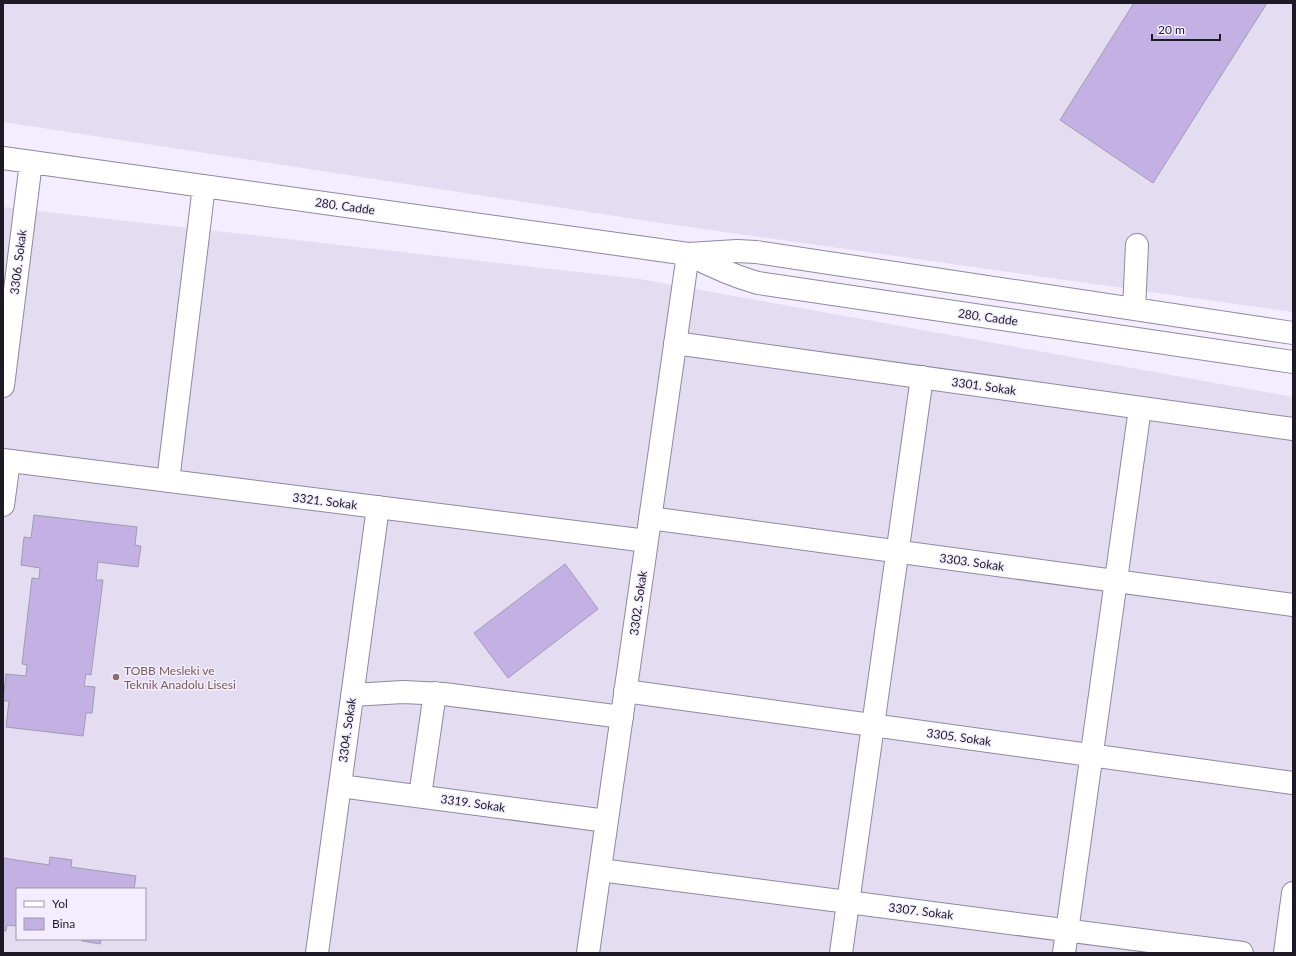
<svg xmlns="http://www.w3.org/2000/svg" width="1296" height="956" font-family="Lato,sans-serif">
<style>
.built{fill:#e4ddf2;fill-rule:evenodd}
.building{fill:#c3b1e4;stroke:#a299b4}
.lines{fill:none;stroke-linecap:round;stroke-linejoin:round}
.minor-casing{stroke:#9087a1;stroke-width:24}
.minor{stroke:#fff;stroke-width:22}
.education-dot{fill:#8d6e63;stroke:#f3edff;stroke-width:1.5}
.labels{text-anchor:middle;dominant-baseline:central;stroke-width:3;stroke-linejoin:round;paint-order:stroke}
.street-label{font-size:12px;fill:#1e1a25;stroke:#f3edff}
.education-label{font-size:12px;fill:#785e54;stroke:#f3edff;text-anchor:start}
</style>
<rect width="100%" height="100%" fill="#f3edff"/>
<path class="built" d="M3,3H1293V312L654,222L3,122Z
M3,207L640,279L1293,397V953H3ZM17,889H145V939H17Z"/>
<path class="building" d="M1134,3H1267L1153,183L1060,120Z
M34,515L137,527L135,545L141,546L138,567L98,562L96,580H103L91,675L86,674L84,686L95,687L92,713H86L83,736L6,727L9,701H3L6,674L26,676L27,665L22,664L32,578L39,579L40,568L21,565L24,537L31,538Z
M565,564L598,609L508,678L474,633Z
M50,857L72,860L71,867L136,876L134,889H17V926L7,925L6,931H3V858L49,865Z
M82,939H101L100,944L82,941Z"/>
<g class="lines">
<g class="minor-casing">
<path id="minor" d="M3,158L688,254L588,953
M1134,309L1137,245
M1293,333L756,252L737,251L688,254C711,266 733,276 758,283L1293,362
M675,343L1293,429
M3,386L31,162
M3,460L647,541
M168,481L204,186
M3,505L9,461
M650,518L1293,605
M625,691L1293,783
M352,695L403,692L444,694L622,717
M340,786L607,821
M420,796L435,693
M600,870L1242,953
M317,953L378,507
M841,953L922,377
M1064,953L1140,408
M1285,953L1293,893"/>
</g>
<use href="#minor" class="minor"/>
</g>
<circle class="education-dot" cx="116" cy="677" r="4"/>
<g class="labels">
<g class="street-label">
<text transform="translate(345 206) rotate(8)">280. Cadde</text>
<text transform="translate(18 262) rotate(-83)">3306. Sokak</text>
<text transform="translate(988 317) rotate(8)">280. Cadde</text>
<text transform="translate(984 386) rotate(8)">3301. Sokak</text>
<text transform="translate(325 501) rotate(7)">3321. Sokak</text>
<text transform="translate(972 562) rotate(8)">3303. Sokak</text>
<text transform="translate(638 603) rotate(-82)">3302. Sokak</text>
<text transform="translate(347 730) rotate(-82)">3304. Sokak</text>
<text transform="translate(959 737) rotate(8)">3305. Sokak</text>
<text transform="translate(473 803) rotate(8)">3319. Sokak</text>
<text transform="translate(921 911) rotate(7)">3307. Sokak</text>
</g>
<g class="education-label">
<text x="124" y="670">TOBB Mesleki ve<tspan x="124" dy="14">Teknik Anadolu Lisesi</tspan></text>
</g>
</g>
<rect width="1296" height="956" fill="none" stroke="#1e1a25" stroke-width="8"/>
<rect x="16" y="888" width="130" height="52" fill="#f3edff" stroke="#9e99a8"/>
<rect x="24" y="901" width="20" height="6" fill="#ffffff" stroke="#9e99a8"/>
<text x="52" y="908" font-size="12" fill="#1e1a25">Yol</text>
<rect x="24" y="918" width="20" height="12" fill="#c3b1e4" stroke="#9e99a8"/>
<text x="52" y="928" font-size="12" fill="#1e1a25">Bina</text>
<path d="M1152 34v6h68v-6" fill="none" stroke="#1e1a25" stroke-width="2"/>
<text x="1158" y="34" font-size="12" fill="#1e1a25" stroke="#f3edff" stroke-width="3" paint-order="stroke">20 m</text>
</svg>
